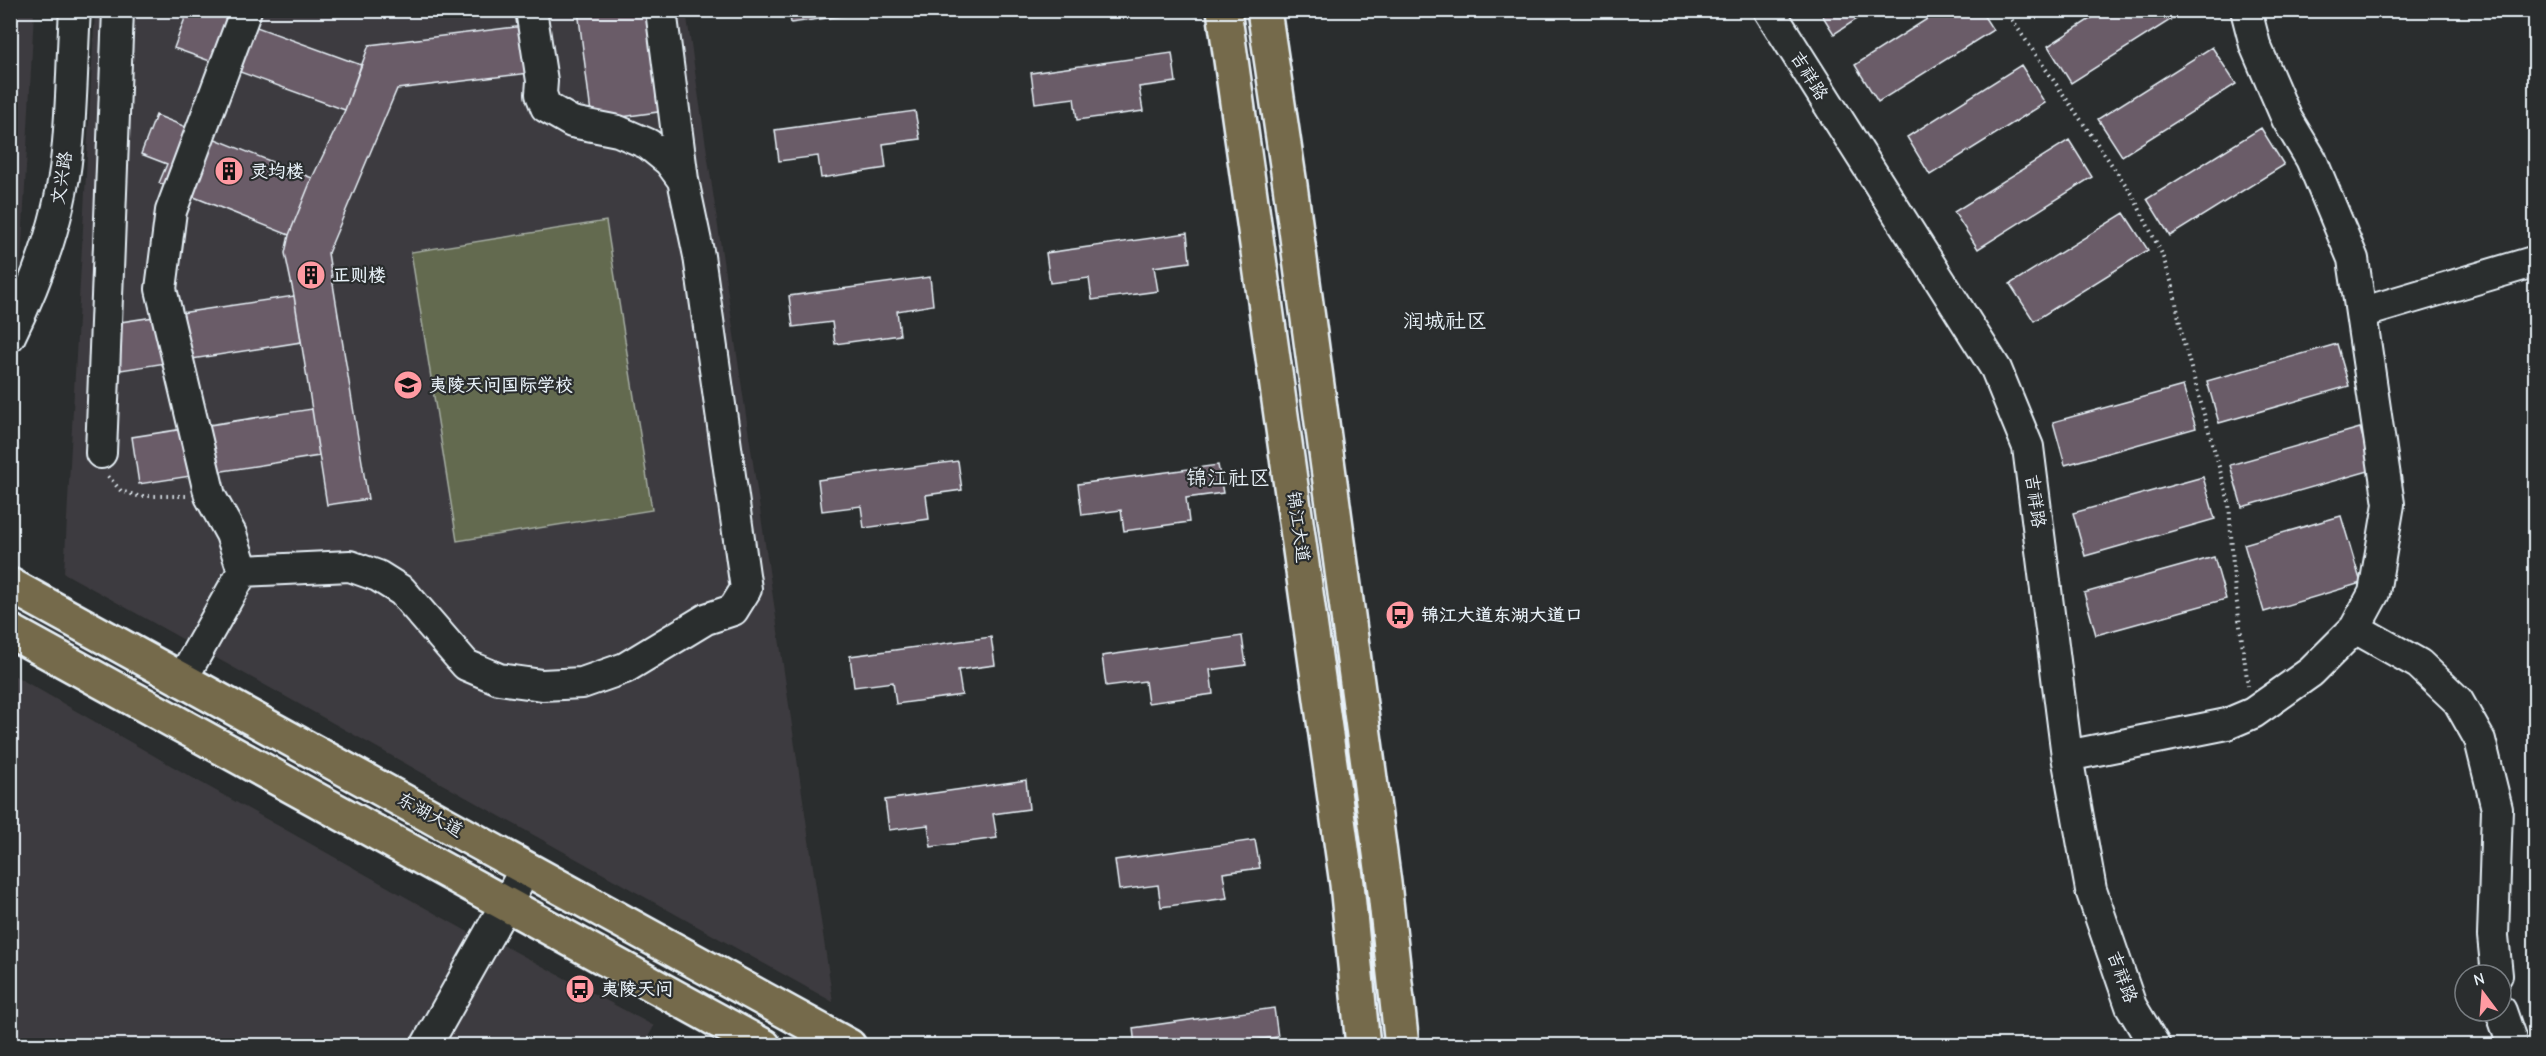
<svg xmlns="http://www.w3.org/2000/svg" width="2546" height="1056" font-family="'Comic Neue','LXGW WenKai TC',sans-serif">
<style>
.built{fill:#3d3b3f}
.green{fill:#646a4f;stroke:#a6aea4;stroke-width:1.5}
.building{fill:#6a5c68;stroke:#e8f1f8;stroke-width:1.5}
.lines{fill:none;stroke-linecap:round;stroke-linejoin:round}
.minor-casing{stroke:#e8f1f8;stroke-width:34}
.major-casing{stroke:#e8f1f8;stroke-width:38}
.path{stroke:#e8f1f8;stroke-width:4;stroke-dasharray:1.5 4.5;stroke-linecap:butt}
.minor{stroke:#2a2d2e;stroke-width:30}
.major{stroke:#756b4b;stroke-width:33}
.labels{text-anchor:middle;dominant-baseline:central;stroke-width:4.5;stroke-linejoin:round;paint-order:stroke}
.street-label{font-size:18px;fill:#e8f1f8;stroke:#2a2d2e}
.poi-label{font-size:18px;font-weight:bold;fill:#e8f1f8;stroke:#2a2d2e;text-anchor:start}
.quarter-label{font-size:21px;fill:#e8f1f8;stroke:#2a2d2e}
</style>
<rect width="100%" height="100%" fill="#2a2d2e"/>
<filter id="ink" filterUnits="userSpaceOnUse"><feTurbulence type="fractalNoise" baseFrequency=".0167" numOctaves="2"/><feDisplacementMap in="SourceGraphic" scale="12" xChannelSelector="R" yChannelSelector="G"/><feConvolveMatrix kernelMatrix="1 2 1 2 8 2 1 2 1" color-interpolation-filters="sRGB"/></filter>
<g filter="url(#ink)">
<path class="built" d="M11,10L34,11L21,265L11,286Z
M95,11H686L833,1002L64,573Z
M10,673L191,777L479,938L414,1045H11Z
M501,944L654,1026L644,1045H445Z"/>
<path class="green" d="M606,221L652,510L457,541L411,252Z"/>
<path class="building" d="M188,10H210L361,65L345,110L174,48Z
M578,10H652L665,111L592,121Z
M789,10H856V14L791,23Z
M1819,10H1871L1834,34Z
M1941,10H1980L1993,30L1878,102L1855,65Z
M2104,10H2186L2071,83L2048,46Z
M524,26L529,73L397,89L328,253L368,499L327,505L294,296L285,253L289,235L312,178L345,110L369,45Z
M2212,47L2236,84L2122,156L2098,119Z
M1172,53L1176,82L1139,87L1143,111L1077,120L1074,98L1035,103L1031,73Z
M2021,65L2045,103L1930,175L1907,137Z
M915,111L920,139L883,144L886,168L821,178L818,156L779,161L775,130Z
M156,115L312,178L289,235L159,183L167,164L141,154Z
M2261,128L2284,165L2170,236L2147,199Z
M2069,140L2092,177L1978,249L1954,212Z
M2124,213L2148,250L2034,321L2010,284Z
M1187,233L1190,262L1154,267L1158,291L1092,300L1089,278L1050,283L1046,253Z
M930,277L933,305L897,311L900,335L835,344L832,322L793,327L789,296Z
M294,296L301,342L121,370L114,323Z
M2337,344L2349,386L2219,423L2207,381Z
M2183,386L2196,428L2065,465L2053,422Z
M312,409L319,456L139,484L132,437Z
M2360,428L2372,470L2242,507L2230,465Z
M958,461L962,490L926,495L929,519L864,528L861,506L822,511L818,480Z
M1218,465L1223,493L1186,498L1189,522L1124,531L1121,510L1082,515L1078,484Z
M2203,477L2215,519L2085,556L2073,513Z
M2341,516L2361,583L2264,612L2244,544Z
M2214,557L2226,599L2096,635L2084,593Z
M1242,636L1246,665L1210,670L1213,694L1148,703L1145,681L1106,686L1102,656Z
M991,637L995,665L958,670L962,695L896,704L893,682L854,687L850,656Z
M1026,780L1029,809L993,814L997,838L931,847L928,825L889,830L885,800Z
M1255,840L1260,868L1223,873L1227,898L1161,907L1158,885L1119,890L1115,860Z
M1274,1008L1278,1037L1241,1042L1242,1046H1135L1133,1028Z"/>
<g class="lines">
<g class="minor-casing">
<path id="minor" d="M661,10L683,180
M1769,10L1996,369L2028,447L2067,756L2091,890L2131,1006L2155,1046
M2361,313L2536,261
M10,336C38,279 61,217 67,153C72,106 72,58 75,10
M101,453L118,10
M243,571L231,534L210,496L161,289L171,211L246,10
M2355,628L2419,664L2458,701L2480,740L2497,809L2493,936L2497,975
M181,681L243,571L350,566L378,576L402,591L466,665L499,679L542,685L582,683L625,668L706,619L733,610L746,589L699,256L683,180L669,161L648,144L618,131L572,122L546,107L541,94L542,81L531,10
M2067,756L2227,724L2253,713L2311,672L2355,628L2374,593L2389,504L2353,259L2311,159L2287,119L2255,45L2246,10
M2501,1011L2513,1046
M426,1046L526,868"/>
</g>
<g class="major-casing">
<path id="major" d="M1224,10L1347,884L1363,1046
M1264,10L1290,185L1384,883L1402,1046
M10,585L849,1046
M10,631L764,1046"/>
</g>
<path class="path" d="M2005,10L2132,194L2162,254L2173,287L2183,340L2229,502L2234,581L2248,686
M108,476L121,491L138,496H186"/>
<use href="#minor" class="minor"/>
<use href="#major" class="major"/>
</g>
</g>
<defs>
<g id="building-disc" transform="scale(1.5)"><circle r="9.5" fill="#ff9aa2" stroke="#2a2d2e"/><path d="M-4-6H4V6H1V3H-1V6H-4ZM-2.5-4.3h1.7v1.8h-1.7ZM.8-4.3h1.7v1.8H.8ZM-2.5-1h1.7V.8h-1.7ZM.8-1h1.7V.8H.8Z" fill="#111"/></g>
<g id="school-disc" transform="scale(1.5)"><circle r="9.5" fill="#ff9aa2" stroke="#2a2d2e"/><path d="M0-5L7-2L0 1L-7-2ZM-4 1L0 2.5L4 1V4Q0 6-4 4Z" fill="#111"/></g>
<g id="bus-disc" transform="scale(1.5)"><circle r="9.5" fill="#ff9aa2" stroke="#2a2d2e"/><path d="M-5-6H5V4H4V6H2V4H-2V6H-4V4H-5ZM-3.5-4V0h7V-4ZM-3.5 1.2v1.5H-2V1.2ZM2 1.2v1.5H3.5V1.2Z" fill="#111"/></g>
</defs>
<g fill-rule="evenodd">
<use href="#building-disc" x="229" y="171"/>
<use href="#building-disc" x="311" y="275"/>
<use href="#school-disc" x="408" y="385"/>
<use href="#bus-disc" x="1400" y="615"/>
<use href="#bus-disc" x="580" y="989"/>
</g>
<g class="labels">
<g class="street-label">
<text transform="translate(1809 76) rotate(58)">吉祥路</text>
<text transform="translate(62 178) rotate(-81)">文兴路</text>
<text transform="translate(2035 501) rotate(82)">吉祥路</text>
<text transform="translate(1298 527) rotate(82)">锦江大道</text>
<text transform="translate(430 815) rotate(29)">东湖大道</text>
<text transform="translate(2122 977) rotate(70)">吉祥路</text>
</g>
<g class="poi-label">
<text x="250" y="171">灵均楼</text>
<text x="332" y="275">正则楼</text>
<text x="429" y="385">夷陵天问国际学校</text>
<text x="1421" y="615">锦江大道东湖大道口</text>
<text x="601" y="989">夷陵天问</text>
</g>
<g class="quarter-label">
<text x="1445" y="321">润城社区</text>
<text x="1228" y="478">锦江社区</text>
</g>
</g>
<rect width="2546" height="1056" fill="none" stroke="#2a2d2e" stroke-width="36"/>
<rect x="18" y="18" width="2510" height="1020" fill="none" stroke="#e8f1f8" stroke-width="2" filter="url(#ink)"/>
<g transform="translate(2483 993) rotate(344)"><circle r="28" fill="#2a2d2e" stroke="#767b7f" stroke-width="1.5"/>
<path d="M0-4.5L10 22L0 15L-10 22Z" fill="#ff9aa2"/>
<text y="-9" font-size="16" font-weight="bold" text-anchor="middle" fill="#e8f1f8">N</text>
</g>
</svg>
